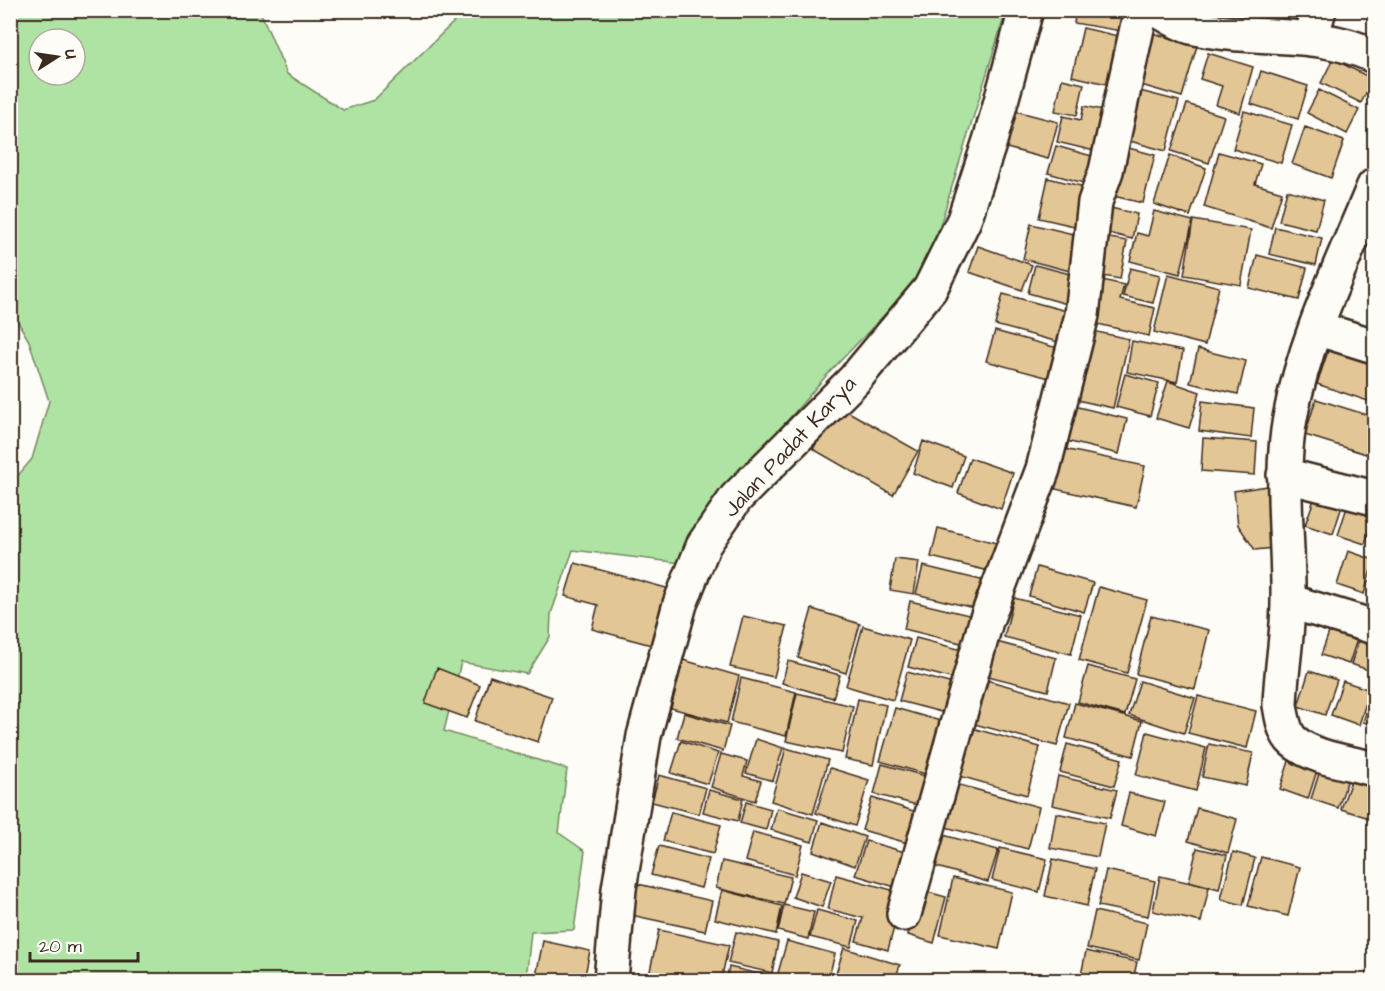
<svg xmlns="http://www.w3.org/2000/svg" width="1385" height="991" font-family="'Architects Daughter',sans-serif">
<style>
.green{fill:#afe3a4;stroke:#758661;stroke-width:1.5;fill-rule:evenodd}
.building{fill:#e3c696;stroke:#3b2a1e;stroke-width:1.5}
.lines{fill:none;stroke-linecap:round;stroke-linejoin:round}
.minor-casing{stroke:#3b2a1e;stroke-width:38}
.minor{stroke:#fdfcf7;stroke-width:33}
.labels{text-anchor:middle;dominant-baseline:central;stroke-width:5;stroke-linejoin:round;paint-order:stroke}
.street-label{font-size:22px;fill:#3b2a1e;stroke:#fdfcf7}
</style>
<rect width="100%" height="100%" fill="#fdfcf7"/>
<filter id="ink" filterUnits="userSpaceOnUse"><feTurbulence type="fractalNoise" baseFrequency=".0167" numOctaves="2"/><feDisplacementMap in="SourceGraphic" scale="12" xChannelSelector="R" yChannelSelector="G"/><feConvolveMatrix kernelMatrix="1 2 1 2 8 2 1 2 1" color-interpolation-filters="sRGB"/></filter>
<g filter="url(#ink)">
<path class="green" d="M11,11H260L287,74L343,110L374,100L465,11H1006L926,271L826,376L731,486L681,563L573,550L551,614L550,637L527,674L461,662L444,731L567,769L559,833L585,851L574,930L531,932L526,980H11L10,485L32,459L49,401L29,341L11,310ZM39,39H75V75H39Z"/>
<path class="building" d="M1076,10H1130L1127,32L1074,23Z
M1276,10H1304L1301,20Z
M1083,28L1127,38L1116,86L1072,76Z
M1146,31L1197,46L1182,97L1131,82Z
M1208,53L1253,67L1240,113L1216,105L1222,86L1200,79Z
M1333,59L1373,79L1361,103L1321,83Z
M1261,71L1308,86L1298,119L1251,104Z
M1062,79L1084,84L1077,115L1055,111Z
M1132,89L1179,101L1166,151L1119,138Z
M1319,90L1359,110L1347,134L1307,113Z
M1187,104L1224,116L1209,163L1171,151Z
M1084,106L1113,112L1103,153L1057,142L1063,116L1081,120Z
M1012,110L1058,122L1048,159L1003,147Z
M1244,111L1292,125L1281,163L1233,149Z
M1305,127L1344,141L1331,178L1292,164Z
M1056,146L1099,158L1091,185L1048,173Z
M1121,146L1155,155L1143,203L1109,195Z
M1219,152L1261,164L1255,184L1282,192L1271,228L1204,207Z
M1170,155L1206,168L1190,216L1154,204Z
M1048,178L1093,189L1083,228L1039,218Z
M1287,190L1324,200L1316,230L1279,221Z
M1102,206L1137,214L1132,239L1096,230Z
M1154,211L1193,221L1180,274L1130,261L1137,233L1148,236Z
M1193,220L1251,230L1241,285L1184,275Z
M1031,224L1086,237L1078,273L1023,259Z
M1275,227L1322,238L1316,265L1269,254Z
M1098,236L1127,241L1120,279L1091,274Z
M978,246L1032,265L1022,290L969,272Z
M1257,255L1307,268L1299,300L1249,288Z
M1035,265L1082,277L1074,306L1028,293Z
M1130,268L1160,275L1153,303L1123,296Z
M1168,274L1219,287L1205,345L1154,332Z
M1094,278L1124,285L1120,300L1155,308L1149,336L1085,321Z
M1003,294L1074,313L1066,344L995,325Z
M1084,329L1129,339L1113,408L1068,398Z
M995,331L1065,350L1057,380L986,361Z
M1132,341L1183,351L1177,382L1127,372Z
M1329,348L1374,363V403L1317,384Z
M1198,349L1246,361L1238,394L1190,383Z
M1125,374L1159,383L1150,416L1116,407Z
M1168,381L1200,392L1189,428L1156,418Z
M1316,399L1374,417V428L1366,454L1305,435Z
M1202,401L1254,408L1251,438L1199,431Z
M1066,404L1127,419L1119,454L1058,439Z
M838,406L918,451L893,495L813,449Z
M1203,438L1257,442L1255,475L1201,471Z
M923,441L964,456L953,488L913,473Z
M1059,448L1145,466L1136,507L1051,488Z
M970,458L1013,473L1001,509L958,493Z
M1267,486L1274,548L1255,550L1238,525L1234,491Z
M1317,491L1344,500L1333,534L1305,525Z
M1349,501L1374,509V515L1365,544L1338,535Z
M938,528L1000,544L993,572L931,557Z
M1348,551L1374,560L1364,594L1337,585Z
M895,559L919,562L914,594L890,590Z
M575,563L670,589L655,646L592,629L598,605L565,596Z
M923,566L985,581L978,609L916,594Z
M1037,567L1093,583L1084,612L1029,596Z
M1099,587L1147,600L1127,673L1079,660Z
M1014,598L1081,615L1071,654L1004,637Z
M910,601L973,616L965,644L904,629Z
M812,609L860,624L846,673L798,658Z
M743,616L787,626L774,677L730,667Z
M1151,616L1209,630L1195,689L1136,674Z
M1333,621L1360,630L1349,664L1321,655Z
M863,626L910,640L893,700L846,686Z
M1362,630L1374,634V672L1351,664Z
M916,638L966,651L958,680L908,667Z
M993,641L1056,658L1048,691L984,675Z
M683,660L739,676L727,723L671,708Z
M788,661L840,675L833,698L782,683Z
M1088,666L1135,679L1125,715L1078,702Z
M437,668L480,685L467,718L425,703Z
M1309,671L1337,680L1325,715L1298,706Z
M907,672L957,685L949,714L899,701Z
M490,676L552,697L538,742L475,721Z
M741,678L796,692L786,736L731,722Z
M979,678L1069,703L1057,746L967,722Z
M1140,681L1195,698L1184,733L1129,715Z
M1343,681L1370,690L1359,725L1331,715Z
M1374,688V725L1363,722Z
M797,693L853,706L842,753L786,741Z
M1198,696L1256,711L1247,748L1188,733Z
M858,699L886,705L873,765L845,759Z
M1075,703L1142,721L1133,756L1066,738Z
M895,708L951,724L936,777L880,761Z
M684,713L730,726L723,751L677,738Z
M968,727L1040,747L1027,795L956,775Z
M1147,732L1206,748L1196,791L1136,775Z
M756,739L783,748L773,781L746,773Z
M681,741L718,753L708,784L671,773Z
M1067,744L1122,759L1114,786L1060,772Z
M1209,744L1253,753L1246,786L1202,777Z
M786,748L828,760L813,814L771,801Z
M721,754L747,761L743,776L761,781L755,801L711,787Z
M1291,755L1319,764L1308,799L1280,789Z
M882,764L932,778L925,807L874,794Z
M1322,764L1350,773L1338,808L1311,799Z
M830,768L869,780L855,826L816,813Z
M659,775L706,788L699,814L652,802Z
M1353,775L1374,781V801L1369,818L1341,809Z
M1058,776L1117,790L1110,818L1052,805Z
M949,782L1039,807L1028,849L938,825Z
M709,790L743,799L738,821L703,812Z
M1129,793L1165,802L1156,836L1121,826Z
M872,798L920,813L911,844L862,830Z
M746,802L771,809L766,830L740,823Z
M777,808L818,820L812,842L771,830Z
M1197,808L1237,819L1228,853L1188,841Z
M671,812L721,825L713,854L663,841Z
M1056,813L1105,823L1098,857L1050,848Z
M822,822L865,837L855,866L813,851Z
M753,832L803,845L795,875L745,861Z
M936,833L998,850L988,882L927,864Z
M866,841L912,854L902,889L855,875Z
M659,846L709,859L701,888L651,875Z
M1000,848L1047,859L1039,892L992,880Z
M1197,848L1227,855L1219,889L1189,881Z
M1233,852L1255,858L1243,905L1221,899Z
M1261,857L1300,867L1288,916L1248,906Z
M1053,859L1095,869L1087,906L1045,896Z
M722,861L791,877L784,904L716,888Z
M1106,870L1155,881L1148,916L1098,906Z
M801,872L831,881L822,907L793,897Z
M836,875L903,893L888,950L856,941L863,918L828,909Z
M1160,876L1209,887L1201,922L1153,911Z
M953,878L1012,892L999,949L940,935Z
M638,884L712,901L705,931L631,915Z
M722,890L782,906L776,934L715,919Z
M920,890L946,897L934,943L908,935Z
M784,905L814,912L808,939L778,931Z
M817,910L858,921L851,947L810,937Z
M1095,911L1147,923L1139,960L1087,948Z
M659,930L729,945L721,980H648Z
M736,932L778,942L772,973L728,963Z
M543,941L590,951L584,980H555L536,976Z
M787,941L835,954L828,980H776Z
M844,948L900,965L895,980H834Z
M1086,951L1137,962L1133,980H1080Z
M729,967L772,977L771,980H726Z
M985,975L1004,980H983Z"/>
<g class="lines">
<g class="minor-casing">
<path id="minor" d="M1158,10C1168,16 1180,24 1191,27C1252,42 1317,28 1374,56
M1311,38L1319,10
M1374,186C1343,262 1305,337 1290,418C1279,478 1289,539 1288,600C1288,635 1281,670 1280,705C1282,716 1284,733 1293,741C1314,759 1349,762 1374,769
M1316,328L1374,346
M1284,475L1374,498
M1288,601L1374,627
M904,914L986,621L1043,469L1082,315L1095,202L1106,171L1141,10
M611,980L619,889L644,736L680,604L704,544L736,498L854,380L930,289L964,220L990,141L1026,10"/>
</g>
<use href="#minor" class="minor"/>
</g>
</g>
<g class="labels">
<g class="street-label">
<text transform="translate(790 447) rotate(-47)">Jalan Padat Karya</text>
</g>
</g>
<rect width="1385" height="991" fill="none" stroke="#fdfcf7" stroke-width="36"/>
<rect x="18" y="18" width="1349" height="955" fill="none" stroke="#3b2a1e" stroke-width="2" filter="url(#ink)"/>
<g transform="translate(57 57) rotate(78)"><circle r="28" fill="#fdfcf7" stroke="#afa8a0" stroke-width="1.5"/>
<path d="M0-4.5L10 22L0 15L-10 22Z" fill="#3b2a1e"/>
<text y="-9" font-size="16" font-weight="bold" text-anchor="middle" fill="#3b2a1e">U</text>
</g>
<path d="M30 952v9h108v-9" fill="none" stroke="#3b2a1e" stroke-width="3"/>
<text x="39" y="952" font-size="18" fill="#3b2a1e" stroke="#fdfcf7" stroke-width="4.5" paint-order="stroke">20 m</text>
</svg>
